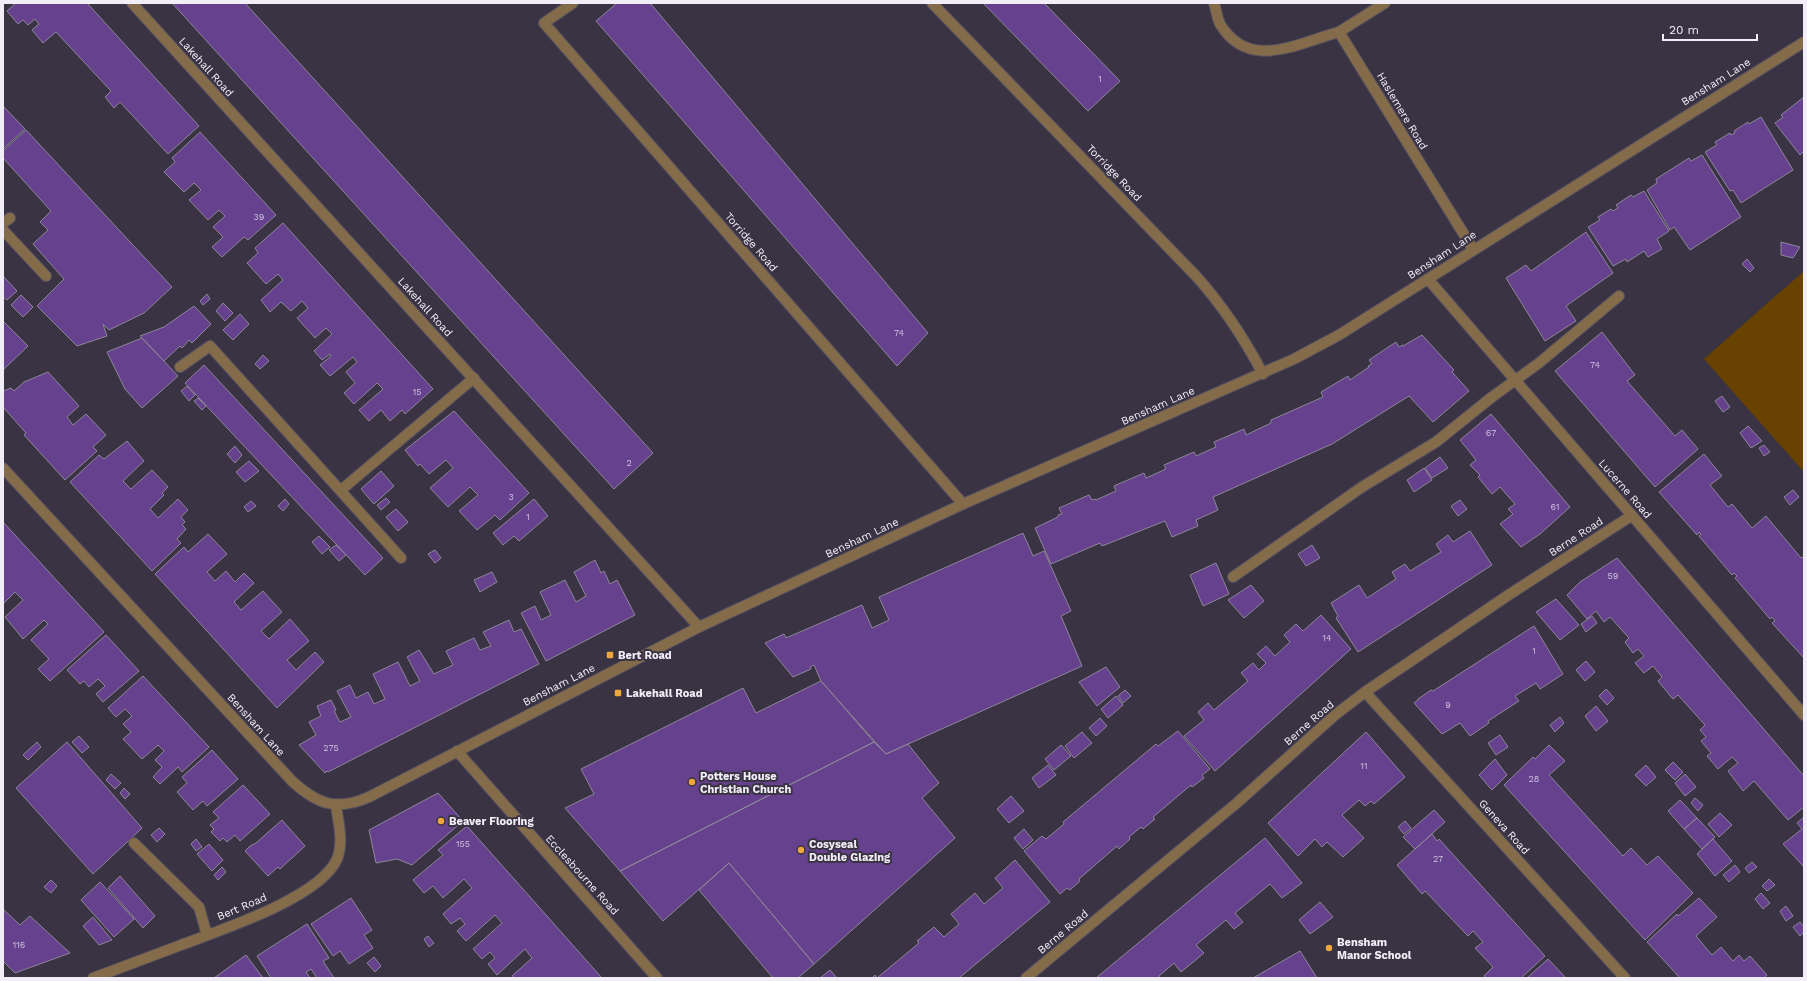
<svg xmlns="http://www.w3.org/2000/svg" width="1807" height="981" font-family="'Work Sans',sans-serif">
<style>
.green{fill:#674201}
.building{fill:#66418e;stroke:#8e8698}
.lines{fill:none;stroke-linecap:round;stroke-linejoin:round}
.service-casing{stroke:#575160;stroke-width:12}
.minor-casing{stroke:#575160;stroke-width:12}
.tertiary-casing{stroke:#575160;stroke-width:12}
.service{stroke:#846b4a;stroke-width:10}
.minor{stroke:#846b4a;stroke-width:10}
.tertiary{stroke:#846b4a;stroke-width:10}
.poi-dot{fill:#eea73c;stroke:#3a3343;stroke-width:1.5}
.labels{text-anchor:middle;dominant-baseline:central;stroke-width:4;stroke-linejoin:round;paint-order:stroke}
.number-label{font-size:9px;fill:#cfc3de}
.street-label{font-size:11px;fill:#f2eef8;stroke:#3a3343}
.poi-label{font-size:11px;font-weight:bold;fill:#f2eef8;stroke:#3a3343;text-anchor:start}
</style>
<rect width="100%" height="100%" fill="#3a3343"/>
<path class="green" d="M1804,271V472L1704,359Z"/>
<path class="building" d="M16,3H87L199,126L168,154L120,102L114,108L105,97L111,91L56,32L43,43L32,30L39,24L35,19L28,25L23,20L18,24L7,11Z
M172,3H245L653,453L614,489Z
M617,3H650L928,333L897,366L596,21Z
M983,3H1044L1120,81L1088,111Z
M1804,97V151L1800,155L1775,123L1783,117L1781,115Z
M3,106L25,129L4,148L3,147Z
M1761,117L1793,170L1741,203L1733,190L1730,191L1705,152L1717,145L1715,142L1730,133L1731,135L1735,133L1734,131L1748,122L1749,124Z
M26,130L172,287L144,313L109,330L103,324L107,336L77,346L37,306L64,279L33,244L48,230L40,222L51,211L3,158V151Z
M200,132L276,215L248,240L244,237L222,257L212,247L223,237L213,227L225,216L219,210L208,220L189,200L201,190L194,183L184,192L164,172L175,162L172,158Z
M1702,155L1741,217L1690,250L1674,227L1670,230L1647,190L1657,183L1656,179L1689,158L1691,161Z
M1644,191L1669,231L1657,239L1662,249L1648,257L1644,251L1627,262L1626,259L1613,266L1588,227L1600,220L1598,217L1611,209L1613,211L1618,208L1616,205L1631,195L1633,197Z
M283,223L433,389L405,414L402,410L390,421L381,410L369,421L359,410L383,389L377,383L354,404L344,393L355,383L346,372L357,362L353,357L330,376L320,365L331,356L330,354L322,360L314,351L332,334L326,328L315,338L297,318L308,308L302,301L291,311L281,302L270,312L261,300L283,280L278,274L266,284L247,263L258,253L255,248Z
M1586,232L1613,273L1566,306L1576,321L1545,341L1506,278L1526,265L1531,271Z
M1781,242L1800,247L1793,258L1781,255Z
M1747,259L1754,268L1750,272L1742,264Z
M3,276L17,291L7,300L3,297Z
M207,294L210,299L203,305L200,301Z
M21,295L33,307L23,317L11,305Z
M223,303L233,313L225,321L216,311Z
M194,306L211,324L192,343L189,340L182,348L180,346L164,361L140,336L164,327Z
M240,314L249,324L233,340L223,330Z
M3,321L28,346L3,370Z
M1602,332L1635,375L1627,381L1675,436L1682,430L1698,449L1655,487L1555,371Z
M1422,335L1454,370L1452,372L1469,391L1433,422L1409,396L1332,444L1213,497L1218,510L1196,520L1198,526L1172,537L1165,521L1102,546L1100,543L1051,564L1035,528L1058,517V515L1062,514L1059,508L1089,495L1092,500L1095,499L1096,500L1116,491L1114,486L1144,473L1146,478L1166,469L1164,465L1194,452L1196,456L1216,447L1214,442L1244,429L1246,435L1271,423V420L1323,397L1321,392L1348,376L1350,380L1369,367L1368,366L1372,364L1369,360L1396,342L1399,347L1403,345V346Z
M142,338L178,376L142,408L125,389L107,352Z
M263,355L269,361L260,369L255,364Z
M204,365L383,558L365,575L185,383Z
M48,372L79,406L67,417L73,425L86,414L106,435L93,447L97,451L65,480L24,435L26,433L3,407V391L11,388L14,391L24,382Z
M187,386L195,395L189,401L181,391Z
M1722,396L1730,407L1723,412L1715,401Z
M198,398L206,406L202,410L194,401Z
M454,411L529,493L500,520L495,515L477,530L459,511L478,495L470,487L448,507L430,488L453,468L446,460L429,474L420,464L418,466L405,450Z
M1491,414L1570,507L1540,534L1521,547L1500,524L1513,514L1508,509L1515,504L1500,487L1492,494L1478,477L1480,475L1470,465L1476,460L1460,440Z
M1748,426L1762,441L1751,448L1740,433Z
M127,441L144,461L123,481L131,489L152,470L168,487L162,493L164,495L150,509L158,518L178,499L188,510L181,517L185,522L182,525L186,529L177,539L181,543L152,571L70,482L99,455L104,459Z
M1764,445L1770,452L1764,456L1759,448Z
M235,446L242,455L235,463L227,454Z
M1704,454L1722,476L1710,485L1728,507L1732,504L1752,528L1766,516L1801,558L1803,557L1804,558V658L1772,623L1775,621L1772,617L1770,619L1735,578L1737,576L1734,573L1732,575L1699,536L1701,534L1699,532L1697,535L1659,492Z
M1440,457L1448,468L1432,478L1425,468Z
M249,461L259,471L245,482L236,472Z
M1424,468L1432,480L1414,492L1407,480Z
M381,471L394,486L374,504L361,489Z
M1793,490L1799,497L1790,505L1784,497Z
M386,498L390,502L381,510L377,505Z
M285,499L289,504L283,511L278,506Z
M534,499L548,516L519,541L514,536L503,545L493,533Z
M1460,500L1467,509L1458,516L1451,506Z
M251,501L256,506L248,512L244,507Z
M396,509L408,522L398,531L386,517Z
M3,522L104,632L50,681L38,669L49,659L31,640L48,624L44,620L23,639L5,617L23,600L15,592L3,604Z
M1470,531L1492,565L1358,652L1336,618L1338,616L1331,603L1359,585L1367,598L1396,579L1392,572L1405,564L1410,571L1441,552L1436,544L1448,535L1453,542Z
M1023,533L1033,556L1044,551L1071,611L1061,616L1082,666L886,754L821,681L814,665L810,667L811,669L793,677L765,643L784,634L786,638L862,605L872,628L889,620L879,597Z
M208,534L227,554L207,572L215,581L226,571L235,582L244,573L254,583L234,602L241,610L263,591L282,612L261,631L269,639L290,619L309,641L287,660L296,670L315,652L324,662L277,708L155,574L184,547L188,552Z
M319,536L330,547L322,554L312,542Z
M336,545L346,555L339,561L329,550Z
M1312,545L1320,558L1306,566L1298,554Z
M435,550L441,558L435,563L428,554Z
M1617,558L1804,776V807L1788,820L1754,781L1743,791L1728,771L1738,763L1732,757L1718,769L1707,756L1711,753L1701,741L1706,737L1700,730L1705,725L1678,695L1673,699L1658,681L1662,677L1653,666L1644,673L1635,663L1644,656L1638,649L1633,653L1625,642L1629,638L1610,617L1604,622L1596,611L1587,619L1567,595L1580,582Z
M595,560L601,573L604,571L610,584L617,580L635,615L546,661L521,613L535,606L541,620L551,615L540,592L565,580L576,602L586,596L574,572Z
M1216,563L1229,594L1203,606L1190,575Z
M492,572L497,582L480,592L474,580Z
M1251,585L1264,601L1244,618L1228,600Z
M1556,599L1579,625L1560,640L1536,612Z
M1321,615L1351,649L1215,771L1184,736L1204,720L1198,712L1208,703L1214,710L1248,681L1241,673L1253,663L1259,670L1266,663L1257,654L1266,646L1275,656L1290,642L1284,635L1296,624L1303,631Z
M1592,616L1597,623L1586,632L1581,624Z
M509,620L514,632L521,629L539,664L328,772L327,771L325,773L299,745L316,735L309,722L321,716L317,706L331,700L336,710L334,711L340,722L351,717L337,691L350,685L356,698L368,692L374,704L385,699L373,674L398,662L410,686L420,681L407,657L419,650L434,674L453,665L446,651L474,638L480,650L491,646L483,632Z
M1534,626L1563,674L1540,689L1536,683L1515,696L1519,701L1488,721L1489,723L1470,736L1460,723L1442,734L1414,703L1418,700V699L1431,690L1433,691Z
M106,635L139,671L103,702L96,694L105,686L98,679L89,687L84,681L80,684L67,670Z
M1586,661L1595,672L1585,681L1576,670Z
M1106,667L1120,687L1097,706L1079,682Z
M143,676L209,747L182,772L178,767L160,784L153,777L162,767L155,760L164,751L158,745L142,759L123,739L131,732L123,724L132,716L125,709L116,717L108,708Z
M821,681L874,742L620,871L565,808L594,794L581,769L743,688L756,713Z
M1606,689L1614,698L1607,705L1599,696Z
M1125,690L1131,696L1123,703L1118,696Z
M1116,696L1123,705L1108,718L1101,709Z
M1596,706L1608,721L1596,731L1585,716Z
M1560,717L1564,723L1555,732L1550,725Z
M1100,718L1107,726L1096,736L1089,728Z
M1178,731L1210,769L1202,775L1204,778L1192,787L1191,785L1153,817L1155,819L1143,829L1141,827L1129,837L1130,839L1119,849L1117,846L1079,879L1080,881L1070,890L1067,888L1060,894L1024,851L1042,836L1046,839L1064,824L1063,822L1156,744L1158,746Z
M1082,732L1092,743L1074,758L1065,746Z
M1366,732L1405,777L1374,804L1371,801L1365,806L1359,800L1342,815L1364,838L1343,857L1327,842L1322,847L1315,839L1298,856L1268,823Z
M1500,735L1508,747L1496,755L1488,743Z
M79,736L89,747L82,753L72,742Z
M37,742L41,747L28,760L23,755Z
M67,742L142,828L93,874L16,788Z
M874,742L886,754L908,744L939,783L922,798L955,838L814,964L729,863L663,921L620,871Z
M1061,745L1071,756L1054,770L1045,759Z
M1549,745L1565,761L1549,775L1623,856L1631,848L1647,865L1658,856L1693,893L1645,940L1504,785L1533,757L1535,759Z
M212,750L238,779L207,806L203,801L193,810L177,792L187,783L182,777Z
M1495,759L1507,775L1492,790L1479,775Z
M1673,762L1683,772L1675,780L1665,770Z
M1048,765L1056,775L1039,788L1032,778Z
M1646,765L1656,777L1646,786L1635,775Z
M111,774L121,783L115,789L106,780Z
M1685,774L1696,787L1685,796L1675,783Z
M243,785L270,814L240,841L235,835L227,842L223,838L220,841L211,832L214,829L210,825L219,818L213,812Z
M124,788L130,794L125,799L120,793Z
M438,793L463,821L412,865L397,859L376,863L369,830Z
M1011,796L1024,811L1009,823L997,809Z
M1695,798L1703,805L1698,811L1691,803Z
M1680,800L1697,818L1684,829L1668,811Z
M1434,810L1445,822L1415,849L1403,837Z
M1720,813L1732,825L1719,837L1708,824Z
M1804,817V867L1783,844L1802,829L1797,823Z
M1697,818L1715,837L1702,849L1684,829Z
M282,820L305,846L280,869L278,867L268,876L245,851L250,846L256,843Z
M1405,821L1411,828L1404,834L1398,827Z
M467,826L602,978H513L512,976L532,958L525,949L497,975L488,964L495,958L490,952L482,959L473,949L502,923L495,915L466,941L457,931L465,924L460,918L451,924L443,914L472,888L464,879L443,898L433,886L424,893L413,880L443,855L438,850Z
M159,828L165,834L157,842L151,835Z
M1024,829L1033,840L1023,849L1014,838Z
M1432,834L1437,841L1439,839L1545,956L1521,978H1486L1484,976L1493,967L1475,948L1483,942L1473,931L1468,936L1425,891L1422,894L1397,865Z
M1265,838L1302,883L1282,898L1270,884L1235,913L1243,922L1234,929L1226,920L1196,945L1204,953L1181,972L1174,963L1159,976L1160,978H1096Z
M196,839L202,847L196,851L191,844Z
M1713,839L1732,861L1715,876L1697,854Z
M209,844L223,860L212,871L197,854Z
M1015,860L1050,902L959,978H872L875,975L877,978L919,943L917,941L934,927L944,937L959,924L951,914L975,893L984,904L1003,888L995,878Z
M1752,862L1757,867L1749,873L1745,868Z
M729,863L814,964L798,978H773L699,890Z
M1735,865L1740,872L1729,882L1723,875Z
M222,867L226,872L218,880L214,875Z
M120,876L155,916L143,928L108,888Z
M1769,879L1775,885L1767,891L1762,886Z
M51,880L57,886L51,893L44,887Z
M100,882L134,919L114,937L81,900Z
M1761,893L1770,903L1763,909L1755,899Z
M351,898L372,930L364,935L373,948L349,964L340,951L333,956L311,924Z
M1699,898L1717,917L1696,936L1712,955L1721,947L1733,961L1739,955L1744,961L1750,956L1767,975L1764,978H1680L1647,942L1677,914L1678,916Z
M1320,902L1333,917L1310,934L1299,920Z
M1786,906L1793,916L1786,921L1780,911Z
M3,909L20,925L30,916L70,953L15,973L3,961Z
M93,917L112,940L99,945L83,926Z
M1800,922L1804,927V932L1800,936L1793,927Z
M307,924L329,958L323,961L334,978H317L311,969L306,972L310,978H271L257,956Z
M428,936L434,943L429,947L424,939Z
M1300,951L1317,978H1253Z
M246,955L263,978H214Z
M374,957L381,966L375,972L367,963Z
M1548,959L1566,978H1527Z
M830,970L837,978H820Z"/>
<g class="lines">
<g class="service-casing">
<path id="service" d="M1214,3C1216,9 1217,18 1220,24C1249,72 1298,43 1339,32
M3,223L10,218
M3,230L46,276
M180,367L210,346L401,558
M341,490L474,378
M1233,577L1362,487L1436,442L1492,397L1539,363L1619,296
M134,843L199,907L207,935"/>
</g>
<g class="minor-casing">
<path id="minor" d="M132,3L699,627
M573,3L544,23L963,504
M932,3L1196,276C1223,306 1244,338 1263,374
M1385,3L1339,32L1473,249
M1428,279L1804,715
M1365,692L1625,978
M457,751L657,978
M93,978C122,967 151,956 181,945C220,930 320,898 337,859C344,842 338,822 336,805
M1026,978L1238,802L1335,715L1365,692L1510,594L1631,516"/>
</g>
<g class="tertiary-casing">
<path id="tertiary" d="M3,468L292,781C318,805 337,811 369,797L699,627L963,504L1294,359L1339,335L1804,42"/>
</g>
<use href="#service" class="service"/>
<use href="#minor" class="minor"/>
<use href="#tertiary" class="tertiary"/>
</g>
<g class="poi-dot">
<rect x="606" y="651" width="8" height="8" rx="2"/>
<rect x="614" y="689" width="8" height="8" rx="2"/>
<circle cx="692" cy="782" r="4"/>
<circle cx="441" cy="821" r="4"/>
<circle cx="801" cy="850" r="4"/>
<circle cx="1329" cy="948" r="4"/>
</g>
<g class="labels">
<g class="number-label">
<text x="1100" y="79">1</text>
<text x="259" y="217">39</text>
<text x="899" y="333">74</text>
<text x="1595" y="365">74</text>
<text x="417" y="392">15</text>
<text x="1491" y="433">67</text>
<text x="629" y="463">2</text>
<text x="511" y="497">3</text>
<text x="1555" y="507">61</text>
<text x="528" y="517">1</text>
<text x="1613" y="576">59</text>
<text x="1327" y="638">14</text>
<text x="1534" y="651">1</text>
<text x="1448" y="705">9</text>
<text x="331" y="748">275</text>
<text x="1364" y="766">11</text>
<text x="1534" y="779">28</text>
<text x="463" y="844">155</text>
<text x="1438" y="859">27</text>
<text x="19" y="945">116</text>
</g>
<g class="street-label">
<text transform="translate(206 67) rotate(48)">Lakehall Road</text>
<text transform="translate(1716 82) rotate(-32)">Bensham Lane</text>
<text transform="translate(1402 111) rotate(59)">Haslemere Road</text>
<text transform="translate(1114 173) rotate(46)">Torridge Road</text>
<text transform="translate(751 242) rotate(49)">Torridge Road</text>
<text transform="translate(1442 255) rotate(-33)">Bensham Lane</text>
<text transform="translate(425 307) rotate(48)">Lakehall Road</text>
<text transform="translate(1158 406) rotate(-24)">Bensham Lane</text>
<text transform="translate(1625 489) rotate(49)">Lucerne Road</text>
<text transform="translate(1576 537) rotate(-33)">Berne Road</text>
<text transform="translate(862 538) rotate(-25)">Bensham Lane</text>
<text transform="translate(559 685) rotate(-27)">Bensham Lane</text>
<text transform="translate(1309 723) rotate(-41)">Berne Road</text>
<text transform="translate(256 725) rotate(48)">Bensham Lane</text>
<text transform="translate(1504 827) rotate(48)">Geneva Road</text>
<text transform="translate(582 875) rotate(48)">Ecclesbourne Road</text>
<text transform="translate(242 907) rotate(-23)">Bert Road</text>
<text transform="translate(1063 932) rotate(-40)">Berne Road</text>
</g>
<g class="poi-label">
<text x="618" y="655">Bert Road</text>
<text x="626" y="693">Lakehall Road</text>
<text x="700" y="776">Potters House<tspan x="700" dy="13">Christian Church</tspan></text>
<text x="449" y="821">Beaver Flooring</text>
<text x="809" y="844">Cosyseal<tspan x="809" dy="13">Double Glazing</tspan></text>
<text x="1337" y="942">Bensham<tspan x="1337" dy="13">Manor School</tspan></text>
</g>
</g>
<rect width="1807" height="981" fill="none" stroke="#f2eef8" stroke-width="8"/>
<path d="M1663 34v6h94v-6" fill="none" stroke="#f2eef8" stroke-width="2"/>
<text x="1669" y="34" font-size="12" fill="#f2eef8" stroke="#3a3343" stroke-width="3" paint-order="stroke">20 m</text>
</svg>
